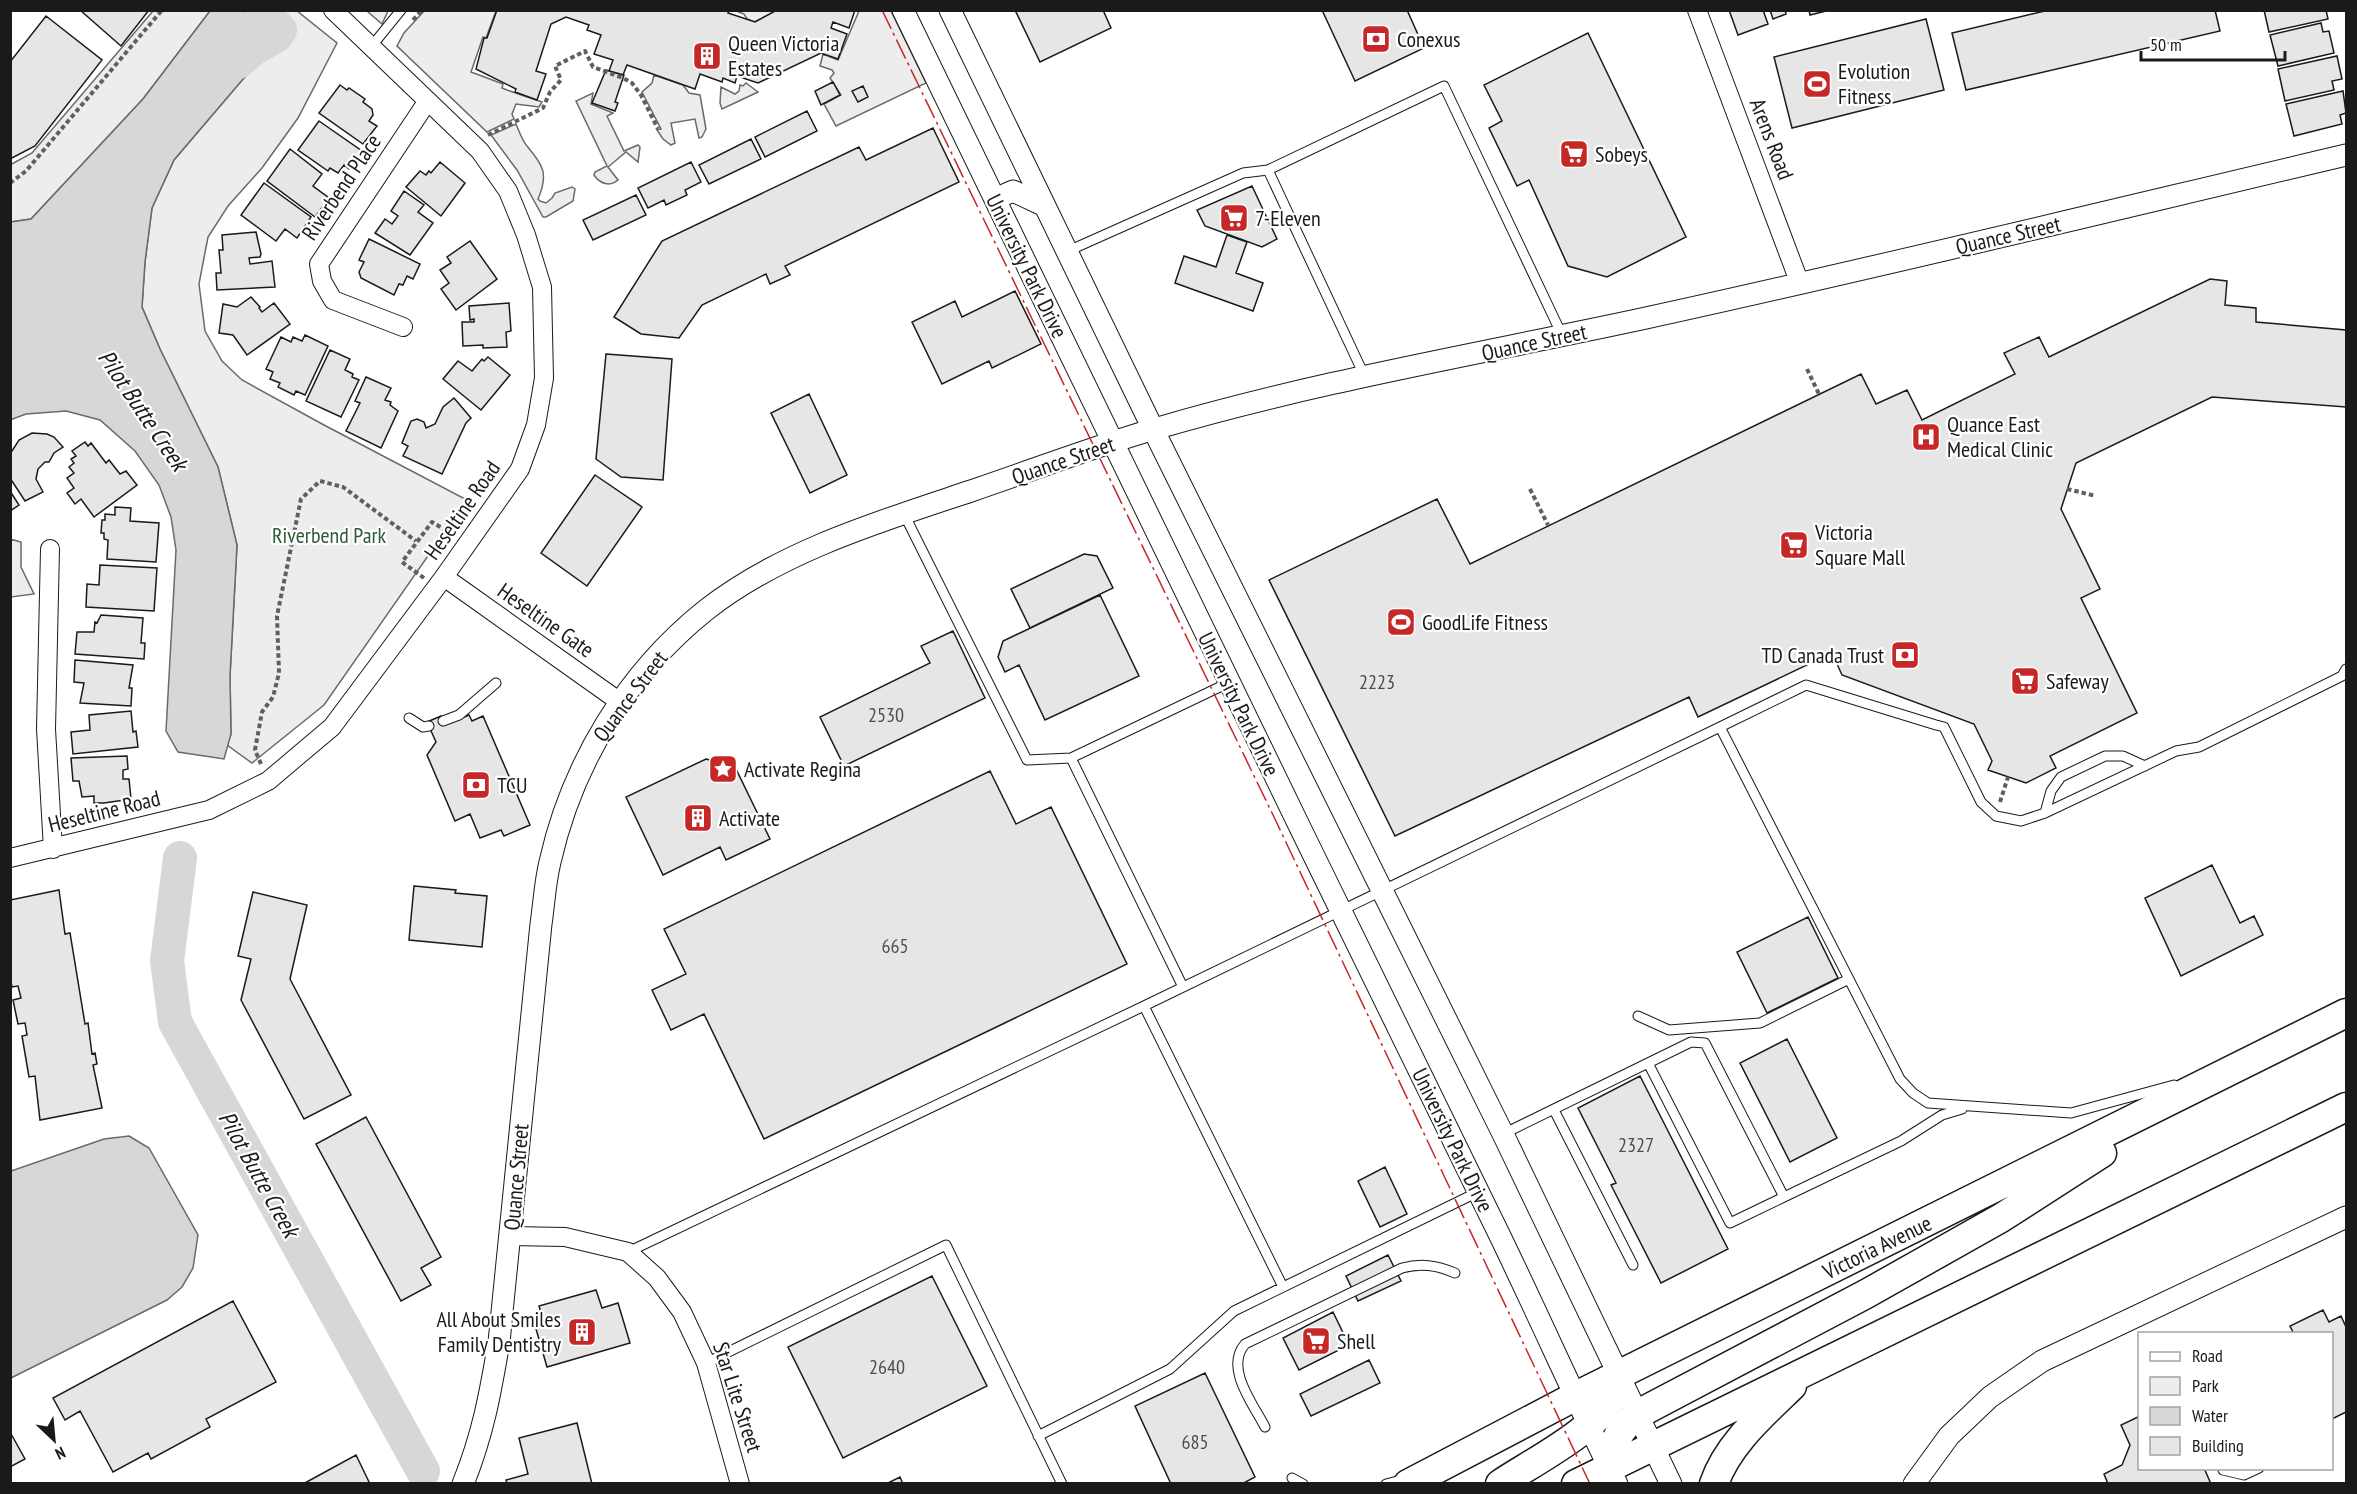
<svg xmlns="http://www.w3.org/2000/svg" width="2357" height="1494" font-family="'PT Sans Narrow',sans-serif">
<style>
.green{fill:#ededed;stroke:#6a6a6a;stroke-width:1.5}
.water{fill:#d7d7d7;stroke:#6a6a6a;stroke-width:1.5}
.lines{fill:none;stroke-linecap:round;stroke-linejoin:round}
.river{stroke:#d7d7d7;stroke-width:34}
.building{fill:#e6e6e6;stroke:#1a1a1a;stroke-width:1.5}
.service-casing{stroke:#1a1a1a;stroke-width:11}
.minor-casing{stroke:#1a1a1a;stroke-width:20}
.tertiary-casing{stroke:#1a1a1a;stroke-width:23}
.trunk-casing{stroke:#1a1a1a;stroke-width:31}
.path{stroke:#5f5f5f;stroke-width:4;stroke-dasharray:4.5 3;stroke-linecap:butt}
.service{stroke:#fff;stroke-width:9}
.minor{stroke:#fff;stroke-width:18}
.tertiary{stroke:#fff;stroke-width:21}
.trunk{stroke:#fff;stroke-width:28}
.power{stroke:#c62828;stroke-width:1.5;stroke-dasharray:21 4.5 3 4.5;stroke-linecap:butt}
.labels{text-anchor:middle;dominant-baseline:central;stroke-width:4.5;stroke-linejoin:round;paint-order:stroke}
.number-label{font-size:20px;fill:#4d4d4d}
.poi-label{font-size:22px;fill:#1a1a1a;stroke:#fff;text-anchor:start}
.street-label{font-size:22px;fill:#1a1a1a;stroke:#fff}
.park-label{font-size:22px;fill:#2b5a34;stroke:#fff}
.water-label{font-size:24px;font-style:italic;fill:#1a1a1a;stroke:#fff}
</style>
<rect width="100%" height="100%" fill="#fff"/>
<path class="green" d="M425,10L496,11L486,38L483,37L471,72L503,84L502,88L507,90L542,102L539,107L516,104L512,114L514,119L487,132L397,46L404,33Z
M153,11H210L143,99L31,219L11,222L10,165L32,153Z
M242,11H297L337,43L298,118L262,168L228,206L208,237L199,284L205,331L222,361L242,380L324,425L467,500L324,705L252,763L227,745L231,734L230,676L237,545L218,467L160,349L142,307L145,262L152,208L174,160L278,38Z
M367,11H388L382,24Z
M736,11H777L754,22L747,19L744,14Z
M859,11H891L926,83L836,126L824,104L841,95L830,78L834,73L832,70L820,66L823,54L838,60Z
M654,75L683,85L689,93L700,95L706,129L702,137L699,138L695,119L671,123L675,143L671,145L663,139L657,130L661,129L642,92L652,83Z
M746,83L758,92L722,109L720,103L721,87L735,94L739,91L740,85L743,86Z
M593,93L591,104L613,113L607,116L624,151L638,145L640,147L638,162L626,152L608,167L618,180C610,187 600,184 594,175L595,172L607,166L576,101Z
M516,124C519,131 522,140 527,146C543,166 549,173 538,199L540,201L546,203L552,198L555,193L572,187L575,189L573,201L546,217H543L517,170L491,135Z
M10,539L21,542V567L34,594L11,597Z"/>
<path class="water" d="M210,11H242L278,38L174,160L152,208L145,262L142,307L160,349L218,467L237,545L230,676L231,734L224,759L178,752L166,731L176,550L171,517L159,485L135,451L100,420L66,411L26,414L10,420L11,222L31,219L143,99Z
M129,1136L149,1148L198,1235L193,1268L182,1287L167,1300L11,1378V1171L104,1139Z"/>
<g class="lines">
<path class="river" d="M238,62L253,49L276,36L280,30L260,10
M180,858L167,961L175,1022L423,1471"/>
</g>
<path class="building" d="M80,10H149L121,46Z
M497,10H729L728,13L755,22L777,10H855L849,28L833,22L831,28L847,34L838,59L821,53L758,83L737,76L735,83L723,78L722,82L700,74L695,89L627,65L623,75L609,71L613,60L594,54L601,35L587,30L589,25L566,17L551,24L536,71L546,74L537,100L515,92L516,89L476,69L484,38H487Z
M1015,10H1103L1111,28L1040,62Z
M1322,10H1407L1424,48L1355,81Z
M1729,10H1763L1768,24L1738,35Z
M1770,10H1785L1786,14L1773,19Z
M1809,10H1830L1810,15Z
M2049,10H2215L2220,31L1966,90L1952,33Z
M2264,10H2326L2328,19L2269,32Z
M46,16L102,60L35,146L10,159V62Z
M1926,19L1944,90L1792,128L1774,57Z
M2321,23L2323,32L2329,31L2334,53L2278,66L2270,35Z
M1588,33L1686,237L1607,277L1568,266L1529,180L1517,186L1489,128L1502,121L1484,85Z
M2337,56L2342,79L2332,81L2334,90L2285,101L2278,69Z
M606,70L624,75L615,102L618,103L615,111L592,103Z
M833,82L840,95L821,105L815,91Z
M340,85L347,90L349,88L365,99L363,102L372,109L373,115L369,121L377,126L363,144L319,113Z
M863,86L868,97L858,102L852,91Z
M2343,91L2346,113L2340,115L2342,124L2294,136L2286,104Z
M807,111L817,131L765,157L755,137Z
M319,121L362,151L349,169L344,165L338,173L330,168L328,171L298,150Z
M933,128L959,182L785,266L790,275L770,284L766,274L702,305L679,338L641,334L614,317L662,241L859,147L866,160Z
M751,139L761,159L709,184L699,165Z
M290,149L322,174L313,186L329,198L315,217L267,181Z
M440,162L465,183L441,216L406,187L420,171L426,175L429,171L431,173Z
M691,162L701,182L685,190L687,195L666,205L664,200L648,208L638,188Z
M264,183L311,217L297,238L285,229L276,241L241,215Z
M1252,186L1277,239L1262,247L1205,226L1197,210Z
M404,191L424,205L418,212L433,223L410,255L375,233L385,219L392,224L398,216L391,211Z
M636,195L646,215L593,240L583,220Z
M256,232L261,254L260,257L249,258L250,264L272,261L275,287L217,290L216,273H221L219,250H223L222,235Z
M1227,235L1247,242L1236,273L1263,283L1253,311L1175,283L1184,256L1216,267Z
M369,239L420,264L413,279L407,276L403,285L399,284L394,295L361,278L359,272L364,262L359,260Z
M470,241L497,279L456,310L441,289L449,283L440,270L451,263L447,257Z
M2210,279L2227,281L2225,305L2256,308V322L2346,330V407L2212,397L2076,463L2061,509L2100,589L2081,598L2137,713L2050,756L2056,768L2026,783L1988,770L1992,761L1974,724L1842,675L1832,653L1698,717L1689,697L1395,836L1269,580L1437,499L1470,564L1861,374L1876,404L1907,390L1922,420L2015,374L2004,353L2039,337L2049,357Z
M1015,291L1041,344L992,368L989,361L942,384L912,322L955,301L962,317Z
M251,297L260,307L259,308L262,312L274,303L290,324L247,355L233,335L219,333L223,304L237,307Z
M509,303L511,331L506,332L507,347L483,348V345L463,346L462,322H474V319L470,320L469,306Z
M305,335L328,346L305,395L296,391L294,395L278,387L280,383L270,379L273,372L266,369L281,337L291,342L293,337L302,341Z
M330,350L350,359L345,370L353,374L352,377L359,380L341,417L306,401Z
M606,354L672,359L663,480L621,477L596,459Z
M488,357L510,375L481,410L443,379L458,361L472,371L482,359L484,361Z
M366,377L391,388L385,400L391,402L390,405L398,411L381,448L346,431L360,403L355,401Z
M809,394L847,475L810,493L771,413Z
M454,398L471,418L466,423L442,474L403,456L408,446L402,443L411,421L417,419L424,422L426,428L435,424L443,407Z
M32,433L47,434L54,437L63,447L54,453L49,462H45L38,469L36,479L43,492L25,501L10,478V454L19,440Z
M85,442L88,446L91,443L106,463L109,460L120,474L126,471L137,485L94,517L81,499L75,504L67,493L74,488L67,478L74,473L69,467L74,463L71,459L76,456L72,451Z
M595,475L642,507L587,586L541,553Z
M10,491L19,505L10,511Z
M115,507L131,508L130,521L159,523L156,562L107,559L108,540L104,539V533H101L102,520H105V514L115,515Z
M1084,554L1097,556L1113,588L1030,628L1011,589Z
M100,565L157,568L154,611L86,607L87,584L99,585Z
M1100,595L1139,676L1045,720L1019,665L1005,672L998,657L1003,641Z
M101,615L143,618L141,643H145L144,659L75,654L77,632H94L95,622L97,623Z
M953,631L985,698L844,766L820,717L930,663L921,646Z
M75,660L133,665L129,688H132L131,706L80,703L84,683L74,682Z
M131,711L133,732L136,731L138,747L73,754L71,732L90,730L89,715Z
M469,715L472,721L483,716L530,825L504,836L501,830L480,838L470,814L455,821L427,755L436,742L427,722L441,716L445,725Z
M127,756L128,769L123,770V779H129L131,799L104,803H94V796L82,797L79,781H73L71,758Z
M706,759L735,767L770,839L726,860L720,847L663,875L626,797Z
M990,771L1016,824L1051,807L1127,964L764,1139L704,1014L671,1030L652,990L686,974L664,929Z
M2212,865L2240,923L2254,916L2263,935L2181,976L2145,898Z
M414,886L456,890L455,893L487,896L482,947L409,940Z
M59,890L65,934L70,933L85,1024L88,1023L92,1054L95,1053L97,1064L93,1065L102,1108L40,1120L35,1076L29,1077L22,1036L27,1035L25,1023L18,1024L13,1000L21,998L18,986L12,987L10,977V900Z
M253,892L307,905L290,979L351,1095L304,1119L241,1000L251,959L238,956Z
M1808,917L1838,978L1767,1013L1737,952Z
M1787,1039L1837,1138L1790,1162L1740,1063Z
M1640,1076L1728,1249L1661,1283L1611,1185L1616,1183L1578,1108Z
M366,1117L441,1257L421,1268L431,1285L401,1301L316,1144Z
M1385,1167L1407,1214L1380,1227L1358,1181Z
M1388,1255L1401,1281L1358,1301L1346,1276Z
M932,1276L987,1386L843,1458L788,1347Z
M596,1290L602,1308L618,1303L630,1343L547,1367L534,1322L543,1319L539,1306Z
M233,1301L276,1382L206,1419L210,1427L151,1459L148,1453L113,1472L80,1411L65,1420L53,1398Z
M2323,1310L2329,1322L2341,1316L2346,1327V1412L2332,1419V1334H2294L2290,1326Z
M1333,1312L1349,1345L1299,1370L1283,1338Z
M1369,1360L1380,1383L1311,1416L1300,1394Z
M1205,1373L1255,1477L1242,1484H1171L1135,1406Z
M2140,1416V1468H2204L2211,1484H2108L2104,1474L2122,1465L2130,1445L2121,1425Z
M577,1423L592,1484H507L506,1480L528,1474L519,1438Z
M10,1432L25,1459L10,1467Z
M356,1455L370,1484H303Z
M900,1477L903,1484H886Z"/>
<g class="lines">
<g class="service-casing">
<path id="service" d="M371,47L401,10
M1268,170L1365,377
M1068,251L1243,173L1268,170L1444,86L1562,335
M904,514L1027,760L1071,758L1228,683
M409,718L423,727L429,726
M443,721L459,715L496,683
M1720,727L1806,685L1936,725L1944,727L1981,802L1996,816L2021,821L2045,813L2176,751L2199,747L2342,676L2346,669
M1071,758L1183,987
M2045,813L2051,791L2061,777L2105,756H2123L2145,766
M1144,1006L1283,1287
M1638,1016L1669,1030L1760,1023L1849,979
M1648,1063L1730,1223L1784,1197
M1554,1110L1633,1265
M1503,1134L1691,1042L1705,1043L1784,1197L1901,1141L1942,1115L1962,1109
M628,1252L1144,1006L1720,727L1900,1079L1913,1093L1928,1103L2071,1113L2174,1085
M706,1363L946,1245L1062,1484
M1265,1427C1254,1405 1224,1368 1245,1344L1402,1268C1421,1263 1436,1265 1455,1273
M1038,1436L1170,1369L1234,1311L1478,1192
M2223,1470L2244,1475L2259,1468
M1292,1478L1303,1484
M1386,1484L1405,1479"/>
</g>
<g class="minor-casing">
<path id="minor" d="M1697,10L1800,284
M403,327L333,300L322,281L319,264L427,102
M50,549L46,729L53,849
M444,577L620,702
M10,858L209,810L268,781L332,727L444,577L520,469L536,425L544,378L542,287L526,235L508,191L480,151L333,10
M510,1236L565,1237L628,1252L657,1278L682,1312L706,1363L740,1484"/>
</g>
<g class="tertiary-casing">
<path id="tertiary" d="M903,10C1100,421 1301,829 1501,1238C1540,1319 1577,1402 1617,1484
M950,10L1153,429L1503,1134L1671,1484
M995,199L1013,191L1045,206
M463,1484C483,1434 490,1395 499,1342L541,924C544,904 545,882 550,862C572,764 627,673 706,610C781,551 881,521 971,491C1033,470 1095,446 1158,428C1318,381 1484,353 1646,318C1880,267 2113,210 2346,155
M1914,1484L1949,1436L1990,1397L2042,1361L2346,1217"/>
</g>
<g class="trunk-casing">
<path id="trunk" d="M1608,1467C1614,1441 1617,1431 1638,1414L1866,1294L2001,1218L2102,1153
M1408,1484L1574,1397L2346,1013
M1500,1484C1531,1463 1601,1428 1615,1393C1618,1387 1618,1381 1620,1375
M1576,1484L2346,1107
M1714,1484C1727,1445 1763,1414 1792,1386"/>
</g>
<path class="path" d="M413,20L422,10
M488,135L543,108L550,92L561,80L555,66L585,51L593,67L623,78L632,83L641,95L658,129
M10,183L26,171L162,10
M1807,369L1819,394
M1530,489L1548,525
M2067,489L2096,496
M424,578L402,562L432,522L454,535
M261,764L255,750L262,712L273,697L279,673L277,616L301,499L320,481L343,487L416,541
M2000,802L2008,777"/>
<use href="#service" class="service"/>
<use href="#minor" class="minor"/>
<use href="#tertiary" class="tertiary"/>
<use href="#trunk" class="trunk"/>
<path class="power" d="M882,10L1274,817L1590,1484"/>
</g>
<defs>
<g id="bank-square" transform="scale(1.5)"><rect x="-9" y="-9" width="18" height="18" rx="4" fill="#c62828" stroke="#fff"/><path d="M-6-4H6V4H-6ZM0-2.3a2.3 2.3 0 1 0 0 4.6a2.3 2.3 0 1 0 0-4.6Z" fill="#fff"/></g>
<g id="building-square" transform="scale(1.5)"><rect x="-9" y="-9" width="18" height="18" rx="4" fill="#c62828" stroke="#fff"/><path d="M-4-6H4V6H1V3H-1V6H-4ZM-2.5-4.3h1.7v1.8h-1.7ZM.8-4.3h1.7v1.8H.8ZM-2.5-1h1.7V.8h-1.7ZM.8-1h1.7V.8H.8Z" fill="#fff"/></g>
<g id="stadium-square" transform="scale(1.5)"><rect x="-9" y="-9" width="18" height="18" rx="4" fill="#c62828" stroke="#fff"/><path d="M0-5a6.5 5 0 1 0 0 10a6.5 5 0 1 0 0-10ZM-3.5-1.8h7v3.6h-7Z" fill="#fff"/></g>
<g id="supermarket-square" transform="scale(1.5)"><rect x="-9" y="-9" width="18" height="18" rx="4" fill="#c62828" stroke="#fff"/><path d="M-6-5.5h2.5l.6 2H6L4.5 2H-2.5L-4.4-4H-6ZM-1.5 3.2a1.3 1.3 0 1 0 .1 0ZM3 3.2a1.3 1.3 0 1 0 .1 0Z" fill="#fff"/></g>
<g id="hospital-square" transform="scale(1.5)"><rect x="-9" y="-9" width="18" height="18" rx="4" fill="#c62828" stroke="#fff"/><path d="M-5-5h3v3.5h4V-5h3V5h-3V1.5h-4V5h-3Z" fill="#fff"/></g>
<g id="sight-square" transform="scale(1.5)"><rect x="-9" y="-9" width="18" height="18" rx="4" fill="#c62828" stroke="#fff"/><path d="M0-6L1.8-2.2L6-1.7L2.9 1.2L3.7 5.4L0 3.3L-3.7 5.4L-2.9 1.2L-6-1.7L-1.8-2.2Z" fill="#fff"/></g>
</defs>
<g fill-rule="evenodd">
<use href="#bank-square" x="1376" y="39"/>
<use href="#building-square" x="707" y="56"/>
<use href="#stadium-square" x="1817" y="84"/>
<use href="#supermarket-square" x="1574" y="154"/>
<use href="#supermarket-square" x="1234" y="218"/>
<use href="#hospital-square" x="1926" y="437"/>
<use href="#supermarket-square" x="1794" y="545"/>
<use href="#stadium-square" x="1401" y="622"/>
<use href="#bank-square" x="1905" y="655"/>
<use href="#supermarket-square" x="2025" y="681"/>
<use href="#sight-square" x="723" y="769"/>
<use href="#bank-square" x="476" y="785"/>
<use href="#building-square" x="698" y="818"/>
<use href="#building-square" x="582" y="1332"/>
<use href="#supermarket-square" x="1316" y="1341"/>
</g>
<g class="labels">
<g class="number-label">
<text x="1377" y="682">2223</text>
<text x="886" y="715">2530</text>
<text x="895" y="946">665</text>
<text x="1636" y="1145">2327</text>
<text x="887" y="1367">2640</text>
<text x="1195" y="1442">685</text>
</g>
<g class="poi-label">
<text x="1397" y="39">Conexus</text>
<text x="728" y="43">Queen Victoria<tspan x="728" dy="25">Estates</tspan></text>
<text x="1838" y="71">Evolution<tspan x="1838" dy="25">Fitness</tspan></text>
<text x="1595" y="154">Sobeys</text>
<text x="1255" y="218">7-Eleven</text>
<text x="1947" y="424">Quance East<tspan x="1947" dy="25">Medical Clinic</tspan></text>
<text x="1815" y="532">Victoria<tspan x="1815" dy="25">Square Mall</tspan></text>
<text x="1422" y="622">GoodLife Fitness</text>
<text x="1884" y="655" text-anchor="end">TD Canada Trust</text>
<text x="2046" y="681">Safeway</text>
<text x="744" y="769">Activate Regina</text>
<text x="497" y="785">TCU</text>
<text x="719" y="818">Activate</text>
<text x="561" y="1319" text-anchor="end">All About Smiles<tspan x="561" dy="25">Family Dentistry</tspan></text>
<text x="1337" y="1341">Shell</text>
</g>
<g class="street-label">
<text transform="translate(1772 139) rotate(69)">Arens Road</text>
<text transform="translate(341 187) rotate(-56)">Riverbend Place</text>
<text transform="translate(2008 235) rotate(-13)">Quance Street</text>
<text transform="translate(1027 266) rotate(64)">University Park Drive</text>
<text transform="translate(1534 342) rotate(-12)">Quance Street</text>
<text transform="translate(1063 460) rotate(-19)">Quance Street</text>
<text transform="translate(462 510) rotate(-55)">Heseltine Road</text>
<text transform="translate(546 620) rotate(35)">Heseltine Gate</text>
<text transform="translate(630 696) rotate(-53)">Quance Street</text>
<text transform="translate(1239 704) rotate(64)">University Park Drive</text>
<text transform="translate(104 811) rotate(-14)">Heseltine Road</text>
<text transform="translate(1453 1140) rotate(64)">University Park Drive</text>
<text transform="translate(516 1177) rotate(-85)">Quance Street</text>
<text transform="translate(1877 1247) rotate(-26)">Victoria Avenue</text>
<text transform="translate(738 1397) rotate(72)">Star Lite Street</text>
</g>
<g class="park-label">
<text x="329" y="535">Riverbend Park</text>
</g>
<g class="water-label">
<text transform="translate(143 410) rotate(56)">Pilot Butte Creek</text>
<text transform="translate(259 1174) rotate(61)">Pilot Butte Creek</text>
</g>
</g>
<rect width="2357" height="1494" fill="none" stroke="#1a1a1a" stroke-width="24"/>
<rect x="2138" y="1332" width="195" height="138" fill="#ffffff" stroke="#a3a3a3" stroke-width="1.5"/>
<rect x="2150" y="1352" width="30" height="9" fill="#ffffff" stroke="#a3a3a3" stroke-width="1.5"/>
<text x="2192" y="1362" font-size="18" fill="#1a1a1a">Road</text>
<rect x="2150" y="1377" width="30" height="18" fill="#ededed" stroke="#a3a3a3" stroke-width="1.5"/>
<text x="2192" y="1392" font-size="18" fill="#1a1a1a">Park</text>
<rect x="2150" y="1407" width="30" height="18" fill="#d7d7d7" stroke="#a3a3a3" stroke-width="1.5"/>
<text x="2192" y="1422" font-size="18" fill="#1a1a1a">Water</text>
<rect x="2150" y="1437" width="30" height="18" fill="#e6e6e6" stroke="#a3a3a3" stroke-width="1.5"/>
<text x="2192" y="1452" font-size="18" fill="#1a1a1a">Building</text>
<g transform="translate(54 1440) rotate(154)" stroke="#ffffff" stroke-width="4.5" paint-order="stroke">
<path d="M0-4.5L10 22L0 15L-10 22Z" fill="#1a1a1a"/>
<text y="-9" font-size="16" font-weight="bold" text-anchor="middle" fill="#1a1a1a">N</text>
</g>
<path d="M2141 51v9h144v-9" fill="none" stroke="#1a1a1a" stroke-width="3"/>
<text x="2150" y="51" font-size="18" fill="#1a1a1a" stroke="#ffffff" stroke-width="4.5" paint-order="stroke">50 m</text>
</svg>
